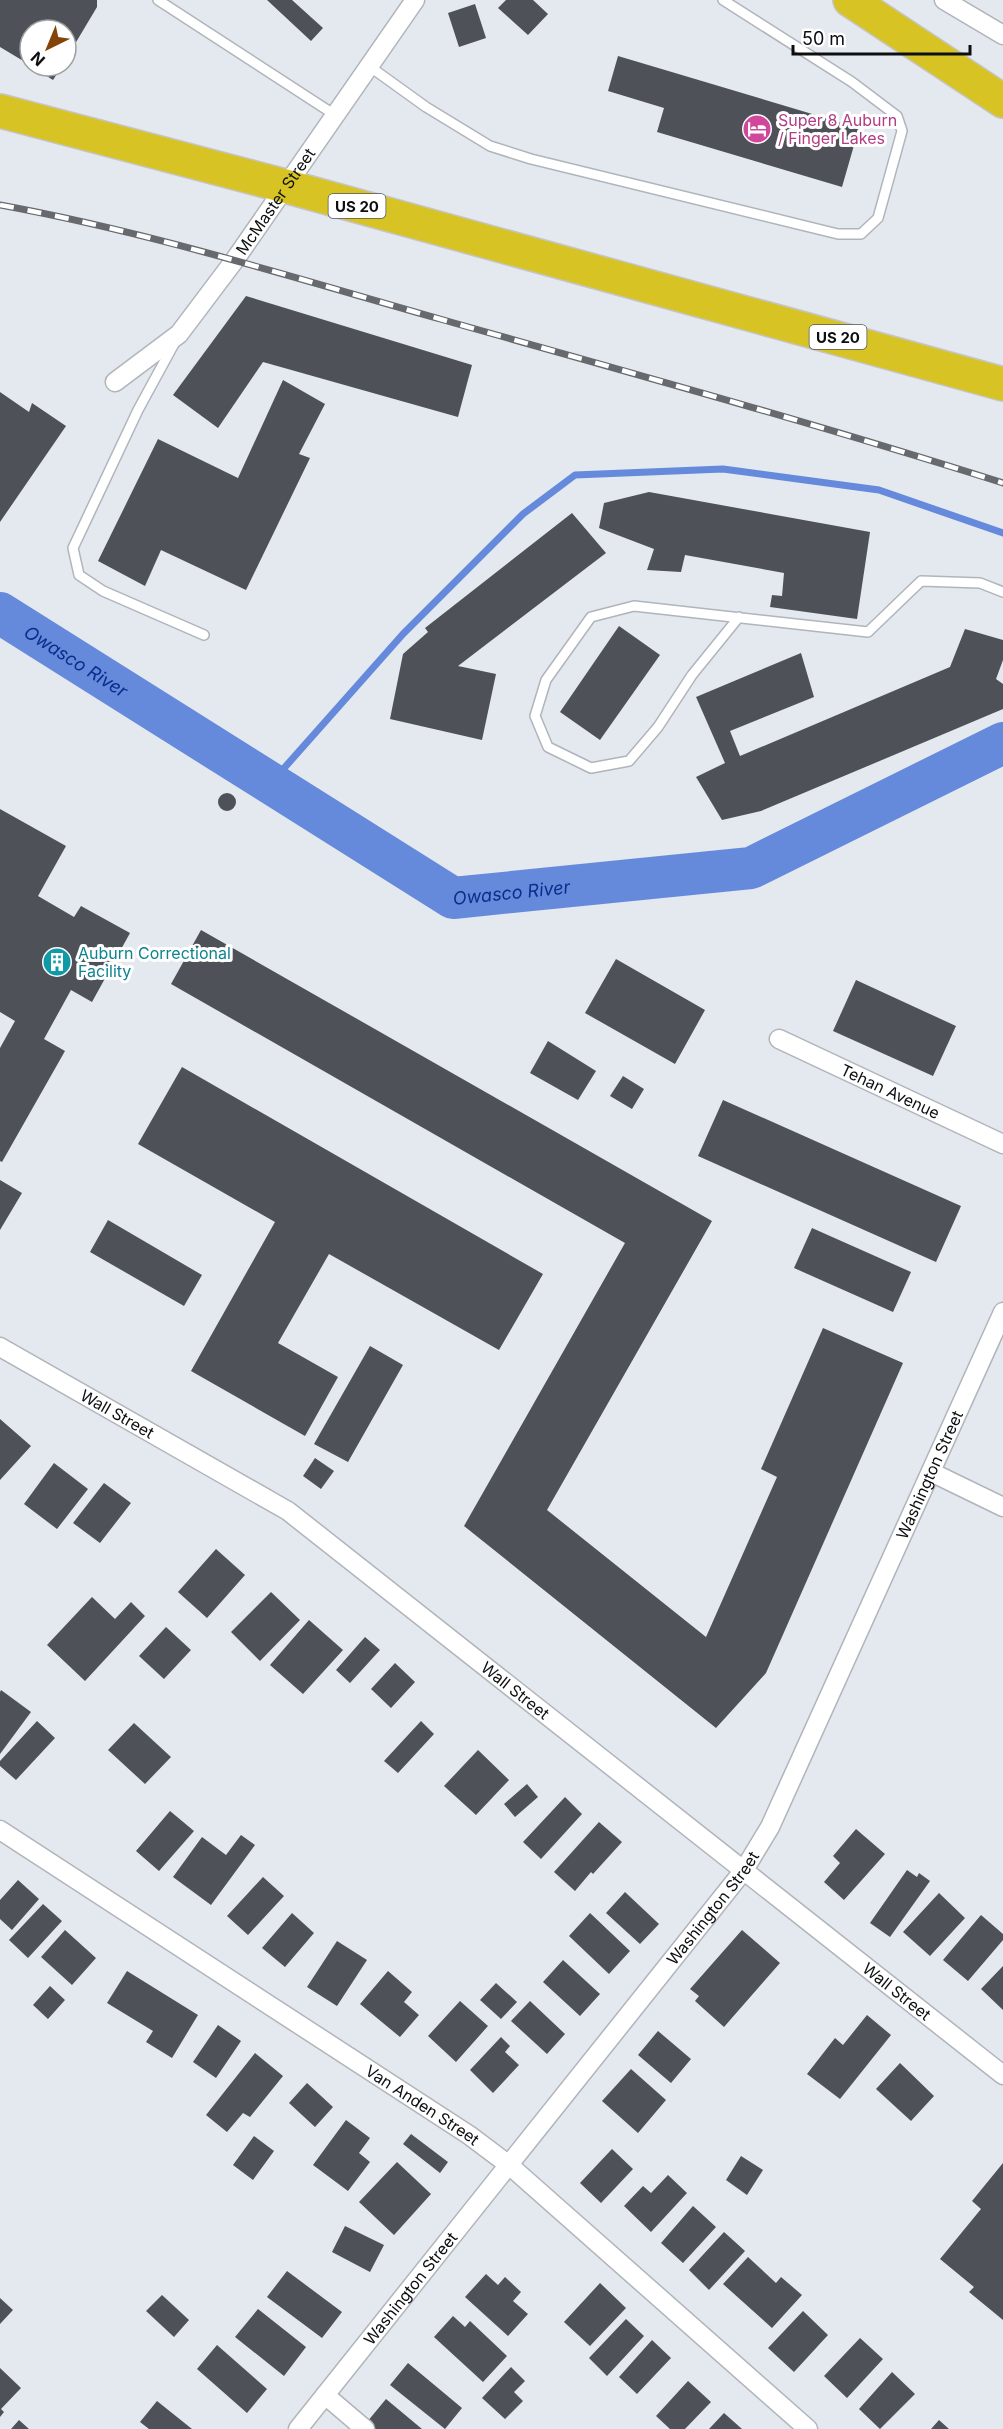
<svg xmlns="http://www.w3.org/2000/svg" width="1003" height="2429" font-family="Inter,sans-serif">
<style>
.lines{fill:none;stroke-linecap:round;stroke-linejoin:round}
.stream{stroke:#6589db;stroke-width:7}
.river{stroke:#6589db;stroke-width:42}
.building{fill:#4e5157}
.lane-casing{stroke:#b0b4bb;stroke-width:12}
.street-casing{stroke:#b0b4bb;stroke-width:21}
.highway-casing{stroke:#c5c5c6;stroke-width:36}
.lane{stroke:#fff;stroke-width:9}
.street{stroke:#fff;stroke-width:18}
.highway{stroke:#d7c424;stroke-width:33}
.rail-casing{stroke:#66696d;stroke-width:7}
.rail{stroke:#fff;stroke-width:4.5;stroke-dasharray:14;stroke-linecap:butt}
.labels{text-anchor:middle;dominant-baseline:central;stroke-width:6;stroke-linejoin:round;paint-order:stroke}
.shield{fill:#fff;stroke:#565658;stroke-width:1.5}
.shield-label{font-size:15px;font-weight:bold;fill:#0d0e10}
.hotel-label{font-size:16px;fill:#b23c85;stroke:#fff;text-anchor:start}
.street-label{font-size:16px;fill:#0d0e10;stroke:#fff}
.culture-label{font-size:16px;fill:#0d838f;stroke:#fff;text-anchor:start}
.water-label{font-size:18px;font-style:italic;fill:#0d2d8b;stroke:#fff}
</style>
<rect width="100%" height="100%" fill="#e4e8ef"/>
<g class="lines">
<path class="stream" d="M270,784L403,634L523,514L575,475L723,469L879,490L1003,533"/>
<path class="river" id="s1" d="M0,613L453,898L751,868L1003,743"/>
</g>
<path class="building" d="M0,0H97V7L66,59V30H30V65L0,47Z
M267,0H292L323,28L311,41Z
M506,0H533L548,14L528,35L498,8Z
M475,4L486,38L459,47L448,13Z
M618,56L859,128L842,187L657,132L664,108L608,91Z
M31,66H62L53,80Z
M246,296L472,365L458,417L263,362L218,428L173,395Z
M283,380L325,404L299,454L310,458L246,590L161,550L145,586L98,561L158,439L238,478Z
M0,392L29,412L32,403L66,426L0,522Z
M649,492L870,532L857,619L770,607L772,595L782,596L784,573L685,555L681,572L647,570L654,549L599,528L604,503Z
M572,513L606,553L458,666L496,674L482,740L390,719L403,654L428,632L425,628Z
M619,626L660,655L600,740L560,712Z
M965,629L1003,640V660L996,679L1003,684V709L761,811L722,820L696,777L725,763L696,697L801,653L814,697L730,731L740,756L950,667Z
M218 802a9 9 0 1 1 18 0a9 9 0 1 1-18 0Z
M0,809L66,846L38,896L74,917L81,906L130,933L92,1002L71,990L44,1039L65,1051L2,1162L0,1161V1048L15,1021L0,1012Z
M201,930L712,1221L547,1510L706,1637L777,1477L761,1469L823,1328L903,1363L766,1673L716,1728L464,1526L625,1243L171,984Z
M616,959L705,1010L675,1064L585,1013Z
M856,980L956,1026L933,1076L833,1031Z
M548,1041L596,1071L578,1100L530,1073Z
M182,1067L543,1274L499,1350L329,1254L278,1343L338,1377L305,1436L191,1371L275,1222L138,1144Z
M623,1076L644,1089L632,1109L610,1096Z
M723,1100L961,1206L936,1262L698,1156Z
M0,1180L22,1193L0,1230Z
M108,1220L202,1275L184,1306L90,1252Z
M812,1228L911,1272L893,1312L794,1268Z
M370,1346L403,1365L348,1462L314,1444Z
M0,1419L31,1446L0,1480Z
M315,1458L334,1471L321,1489L303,1476Z
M54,1463L88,1489L57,1529L24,1504Z
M104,1483L131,1503L100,1543L73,1523Z
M216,1549L245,1575L207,1618L178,1592Z
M271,1592L300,1620L260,1661L231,1632Z
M92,1597L115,1619L131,1602L145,1616L85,1681L47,1645Z
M309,1620L343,1650L303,1694L270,1665Z
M166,1627L191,1650L164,1679L139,1656Z
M365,1637L380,1650L350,1683L336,1670Z
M395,1663L415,1682L391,1708L371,1689Z
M1,1690L31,1712L0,1754V1692Z
M37,1721L55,1738L16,1780L0,1766V1761Z
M421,1721L434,1734L398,1773L384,1761Z
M134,1723L171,1757L145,1784L108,1750Z
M478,1750L509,1780L476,1815L444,1786Z
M527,1784L538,1797L515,1817L504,1804Z
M565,1797L582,1814L541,1859L523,1842Z
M170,1811L194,1831L159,1871L136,1851Z
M599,1822L622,1842L593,1874L591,1872L575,1891L554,1872Z
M856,1829L885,1854L844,1900L824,1882L840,1863L833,1856Z
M241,1835L255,1845L211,1905L173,1877L202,1837L226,1855Z
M907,1870L917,1877L919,1873L930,1881L890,1937L870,1923Z
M263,1877L284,1896L248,1935L227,1916Z
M18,1880L39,1899L12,1930L0,1919V1900Z
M625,1892L659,1924L640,1944L606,1913Z
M939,1893L965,1918L930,1956L903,1932Z
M43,1904L62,1921L28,1958L9,1940Z
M292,1913L314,1933L285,1967L262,1948Z
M590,1913L630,1951L609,1974L569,1936Z
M981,1915L1003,1934V1940L968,1981L943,1960Z
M65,1930L96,1958L72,1985L41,1957Z
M742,1930L780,1963L724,2027L695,2001L699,1996L690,1989Z
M337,1941L367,1960L337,2006L307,1987Z
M563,1960L600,1994L580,2016L543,1982Z
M1003,1966V2010L981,1989Z
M127,1971L198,2015L172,2058L146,2042L153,2031L107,2003Z
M388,1971L412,1992L404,2002L419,2015L400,2037L360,2004Z
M496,1983L517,2002L501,2019L480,2000Z
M50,1986L65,2000L48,2019L33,2005Z
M460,2001L488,2026L456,2062L428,2036Z
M530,2001L565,2034L547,2054L511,2021Z
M867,2015L891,2035L840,2099L807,2074L835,2038L843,2045Z
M218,2025L241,2041L216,2078L193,2062Z
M658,2031L691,2059L671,2083L638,2055Z
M501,2037L510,2046L505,2052L519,2065L493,2093L470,2070Z
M255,2053L283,2076L250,2117L243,2113L227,2132L206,2115Z
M900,2063L934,2096L911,2121L876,2089Z
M631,2069L666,2100L638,2133L602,2101Z
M307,2083L333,2107L315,2127L289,2103Z
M346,2120L370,2138L359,2153L370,2162L348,2191L313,2165Z
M411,2134L448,2162L440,2173L403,2144Z
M254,2136L274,2151L253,2180L233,2165Z
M612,2149L633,2169L601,2203L580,2183Z
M741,2156L763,2170L747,2195L726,2180Z
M397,2162L431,2194L394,2235L359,2202Z
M1003,2163V2320L969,2292L974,2287L940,2259L981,2209L972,2201Z
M668,2175L687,2193L651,2232L624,2206L643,2186L651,2193Z
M693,2206L716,2227L683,2263L661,2243Z
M345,2226L384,2245L370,2272L332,2252Z
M724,2232L745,2251L709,2290L689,2270Z
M748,2257L776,2283L781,2277L802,2295L772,2328L723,2284Z
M287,2271L342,2312L322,2338L267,2297Z
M486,2274L498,2285L505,2277L521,2292L513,2301L528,2314L508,2336L465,2297Z
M600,2283L626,2308L590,2346L564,2322Z
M162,2295L189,2320L174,2337L146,2311Z
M0,2298L13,2310L0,2324Z
M258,2309L306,2347L284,2376L235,2337Z
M803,2311L828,2335L794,2372L768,2348Z
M453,2316L465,2327L470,2321L507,2356L483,2382L434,2337Z
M626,2319L644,2336L607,2376L589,2358Z
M860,2338L883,2359L847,2398L824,2376Z
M652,2340L671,2358L637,2394L619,2377Z
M217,2345L267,2389L247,2413L197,2369Z
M408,2363L462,2408L445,2429L390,2385Z
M511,2367L525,2381L514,2392L523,2401L505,2419L482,2398Z
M0,2368L21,2388L1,2409L4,2412L0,2417Z
M892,2372L915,2394L880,2429L859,2409Z
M688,2381L711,2402L685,2429H670L656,2416Z
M386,2399L422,2429H375L367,2422Z
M157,2401L192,2429H149L140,2422Z
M724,2413L742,2429H709Z
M19,2420L29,2429H11Z
M939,2420L949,2429H931Z"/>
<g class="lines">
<g class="lane-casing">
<path id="lane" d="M158,0L335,115
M369,66L426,107L490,146L531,159L838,234H861L878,218L902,131L897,116L852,82L723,0
M175,342L138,410L73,548L79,575L103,591L204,635
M739,617L692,675L658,727L629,761L591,768L548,747L535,716L546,680L591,617L634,606L868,632L921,581L980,583L1003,592"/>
</g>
<g class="street-casing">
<g id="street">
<path d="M944,0L1003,35"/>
<path id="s2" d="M115,382L179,334L234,261L415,0"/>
<path id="s3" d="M779,1039L1003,1144"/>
<path id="s4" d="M0,1347L288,1511L1003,2075"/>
<path d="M931,1472L1003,1507"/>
<path id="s5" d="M0,1830L469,2135L509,2165L808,2429"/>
<path d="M325,2395L365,2429"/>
<path id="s6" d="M298,2429L744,1870L770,1827L1003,1312"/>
</g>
</g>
<g class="highway-casing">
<path id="highway" d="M850,0L1003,101
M0,111L285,186L1003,384"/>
</g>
<use href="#lane" class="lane"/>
<use href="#street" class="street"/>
<use href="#highway" class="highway"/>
<g class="rail-casing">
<path id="rail" d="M0,205C149,232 295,278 440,319C628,372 817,424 1003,483"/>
</g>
<use href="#rail" class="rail"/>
</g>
<defs>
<g id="hotel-disc" transform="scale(1.5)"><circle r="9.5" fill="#d1479c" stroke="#fff"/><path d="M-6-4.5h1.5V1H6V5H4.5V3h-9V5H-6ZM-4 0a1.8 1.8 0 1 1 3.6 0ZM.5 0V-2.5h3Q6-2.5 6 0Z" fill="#fff"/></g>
<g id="building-disc" transform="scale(1.5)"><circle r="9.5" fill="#0f9aa8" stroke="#fff"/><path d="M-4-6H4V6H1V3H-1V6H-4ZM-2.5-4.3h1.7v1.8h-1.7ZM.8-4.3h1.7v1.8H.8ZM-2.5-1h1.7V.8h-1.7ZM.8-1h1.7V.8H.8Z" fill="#fff"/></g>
</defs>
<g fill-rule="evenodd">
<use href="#hotel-disc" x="757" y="129"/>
<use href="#building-disc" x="57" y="962"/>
</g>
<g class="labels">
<g class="shield">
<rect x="328.5" y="194" width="57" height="24" rx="4.5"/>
<rect x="809.5" y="325" width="57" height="24" rx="4.5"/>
</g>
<g class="shield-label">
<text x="357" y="206">US 20</text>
<text x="838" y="337">US 20</text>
</g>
<g class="hotel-label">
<text x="778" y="120">Super 8 Auburn<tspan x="778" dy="18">/ Finger Lakes</tspan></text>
</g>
<g class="street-label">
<text stroke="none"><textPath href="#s2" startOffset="244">McMaster Street</textPath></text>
<text stroke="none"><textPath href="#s3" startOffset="123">Tehan Avenue</textPath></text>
<text stroke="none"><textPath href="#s4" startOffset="135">Wall Street</textPath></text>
<text stroke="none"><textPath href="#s6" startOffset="1152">Washington Street</textPath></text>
<text stroke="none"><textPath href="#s4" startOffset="621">Wall Street</textPath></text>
<text stroke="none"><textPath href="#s6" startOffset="666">Washington Street</textPath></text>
<text stroke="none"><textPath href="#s4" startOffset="1107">Wall Street</textPath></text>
<text stroke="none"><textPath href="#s5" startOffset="504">Van Anden Street</textPath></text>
<text stroke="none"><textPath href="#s6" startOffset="180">Washington Street</textPath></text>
</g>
<g class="culture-label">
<text x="78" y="953">Auburn Correctional<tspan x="78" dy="18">Facility</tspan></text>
</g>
<g class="water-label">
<text stroke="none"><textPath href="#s1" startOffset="90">Owasco River</textPath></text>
<text stroke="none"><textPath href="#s1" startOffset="594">Owasco River</textPath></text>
</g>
</g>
<g transform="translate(48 48) rotate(223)"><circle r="28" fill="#ffffff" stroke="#9e9f9f" stroke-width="1.5"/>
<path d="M0-4.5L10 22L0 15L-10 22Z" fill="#844409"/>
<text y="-9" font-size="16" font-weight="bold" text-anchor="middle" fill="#0d0e10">N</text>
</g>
<path d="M793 45v9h177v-9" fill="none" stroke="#0d0e10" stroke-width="3"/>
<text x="802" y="45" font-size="18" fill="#0d0e10" stroke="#ffffff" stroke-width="4.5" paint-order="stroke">50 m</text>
</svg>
